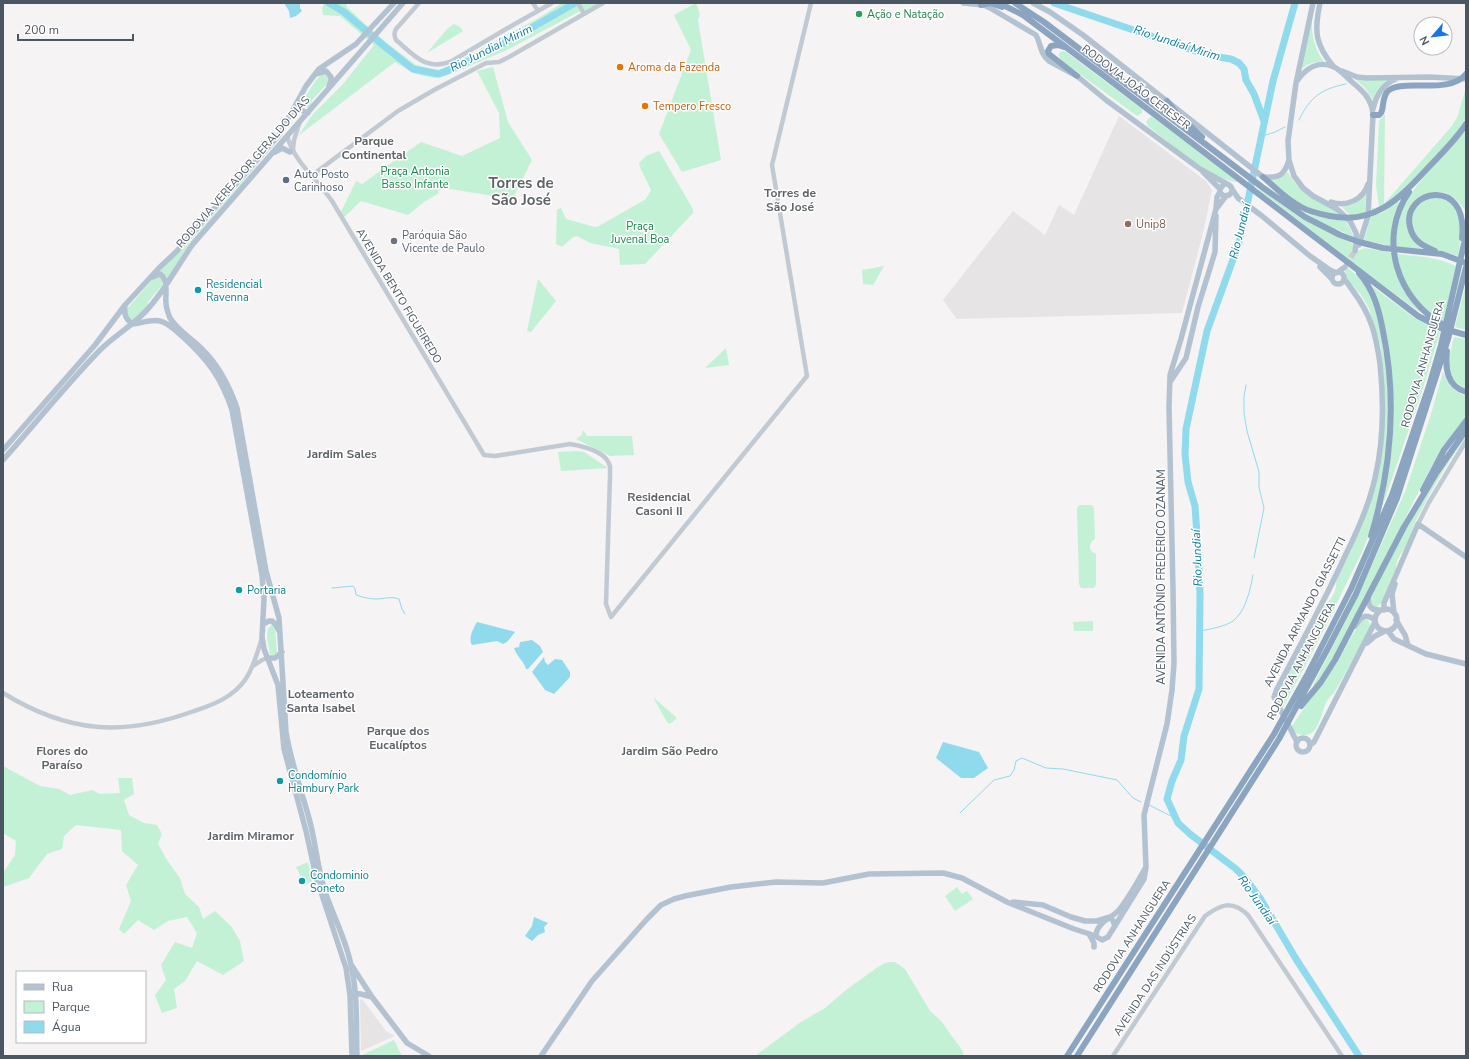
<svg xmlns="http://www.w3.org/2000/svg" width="1469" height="1059" font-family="'Nunito Sans',sans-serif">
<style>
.education{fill:#e6e4e5}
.green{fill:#c3f1d5}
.water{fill:#90daee}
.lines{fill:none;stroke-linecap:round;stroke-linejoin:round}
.stream{stroke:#90daee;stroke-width:1}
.river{stroke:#90daee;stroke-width:7}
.major-tunnel{stroke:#caccce;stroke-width:5.5;stroke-dasharray:5.5 3;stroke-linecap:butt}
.minor{stroke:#c1cad2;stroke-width:4.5}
.major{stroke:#b3c2d1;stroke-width:5.5}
.highway{stroke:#8ba5c1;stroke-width:6}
.leisure-dot{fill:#2e9e5b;stroke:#fff;stroke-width:1.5}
.food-dot{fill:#e8710a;stroke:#fff;stroke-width:1.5}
.service-dot{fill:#5c6f8a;stroke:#fff;stroke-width:1.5}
.education-dot{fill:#8d6e63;stroke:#fff;stroke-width:1.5}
.worship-dot{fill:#6b7280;stroke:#fff;stroke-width:1.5}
.culture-dot{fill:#0f9aa8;stroke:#fff;stroke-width:1.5}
.labels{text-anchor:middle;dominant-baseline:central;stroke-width:3;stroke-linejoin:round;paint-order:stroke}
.leisure-label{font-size:11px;fill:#27864d;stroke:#fff;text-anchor:start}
.food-label{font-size:11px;fill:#c56008;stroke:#fff;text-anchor:start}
.street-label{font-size:11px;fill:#4a5661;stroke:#fff}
.park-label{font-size:11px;fill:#17864f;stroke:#fff}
.service-label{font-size:11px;fill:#4e5e75;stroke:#fff;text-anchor:start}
.education-label{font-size:11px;fill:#785e54;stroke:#fff;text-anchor:start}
.worship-label{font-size:11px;fill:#5b616d;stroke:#fff;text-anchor:start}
.culture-label{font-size:11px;fill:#0d838f;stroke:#fff;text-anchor:start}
.water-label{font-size:12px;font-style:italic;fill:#0c7c9b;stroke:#fff}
.neighbourhood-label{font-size:12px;font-weight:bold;fill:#5f6368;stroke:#fff}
.district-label{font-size:15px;font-weight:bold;fill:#5f6368;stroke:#fff}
</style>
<rect width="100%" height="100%" fill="#f5f3f3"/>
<path class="education" d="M1119,116L1206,181L1212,190L1203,233L1182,313L957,319L943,300L1013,211L1045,235L1059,205L1074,215Z
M362,999L386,1031L395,1036L361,1051L360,1000Z"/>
<path class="green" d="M325,3H346L347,7L365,24L387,43L416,65L438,70L453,64L537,19L562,3H600L584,12L582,10L507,50L448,75L435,78L424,76L413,73L395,62L298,136L313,114L343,84L374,45L340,16L323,15L322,8Z
M696,3L700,14L698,20L721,160L682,172L659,134L691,50L674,15Z
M1312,18C1311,34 1314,48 1324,62C1314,61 1307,64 1300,70Z
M454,24L460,27L463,31L427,53L447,29Z
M1063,51L1066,52L1142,109V113L1137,116L1061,60L1059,56V53Z
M493,67L508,122L532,160L515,194L517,200L444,188L438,191L439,193L424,202L408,215L361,201L342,219L340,214L356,181L362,184L421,142L462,156L500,138L499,113L477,71Z
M323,74L327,76L330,80L329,82L312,100L311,105L308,108L303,107L301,103L316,80Z
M1354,78L1391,79L1380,88L1373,100L1365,88Z
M1466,88V118L1455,135L1442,150L1400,195L1372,212V208H1376L1379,206L1376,186L1379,121L1385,114L1384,204L1451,127L1457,118Z
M1152,117L1241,182C1216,184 1169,142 1148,126L1146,122L1149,118Z
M1466,128V211C1458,201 1446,186 1430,194C1423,197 1413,210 1408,216C1405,230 1411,240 1422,249L1396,247C1396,235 1398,222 1402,211C1412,186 1434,167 1451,148C1457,141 1461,134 1466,128Z
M659,151L693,209V213L645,264L620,265L619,249L590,243L577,236L573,237L562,247L556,244L557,210L561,208L566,219L595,227L599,226L646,199L651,190L640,167L639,163L646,156Z
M258,164L246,180L184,252L168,279L165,275L159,272L189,243Z
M1288,172C1299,196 1324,200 1342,216L1319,212L1300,204L1271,180L1281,177Z
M1260,189L1302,219L1353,244V249L1358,251L1365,248L1392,253C1395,277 1405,295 1421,313L1365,272L1259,190Z
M1366,193L1365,214L1351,216L1342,207L1354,204Z
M1428,198H1449L1463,224L1458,256L1427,247L1413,233C1411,213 1411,210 1428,198Z
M1398,202H1400V204L1392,235L1391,246L1364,240L1371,217L1383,212Z
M1300,209L1325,218L1346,221L1354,237L1322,223Z
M1397,254C1417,256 1437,257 1456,266L1443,323C1435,317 1426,312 1420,305C1408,291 1400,272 1397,254Z
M884,266L873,285L863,284L862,270Z
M1347,267C1352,272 1358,276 1363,282C1377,300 1380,326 1383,347C1394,408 1388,474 1369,533C1364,550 1355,566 1347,582C1327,625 1305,667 1282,709L1277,697L1279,691L1325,605C1332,599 1337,591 1336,582L1363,524L1375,487L1383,377L1381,347L1369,308L1361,295L1346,278L1345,270Z
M157,277L162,279V285L148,302L147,307L133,320L129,318L126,310L153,279Z
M538,279L556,301L531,332L527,331Z
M1466,284V330L1455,327Z
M1373,287L1413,317L1440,332L1422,391L1383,505H1382L1392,418L1379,306Z
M1454,337L1466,339V389C1442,376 1449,359 1454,337Z
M726,348L729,365L705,368Z
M1443,372C1448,383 1454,392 1466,396V418L1443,447L1430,469L1338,651L1315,685H1313L1350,613L1405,492L1431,414Z
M583,430L587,436H632L634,455L610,456L576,439L582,435Z
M1466,435V437C1447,463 1431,491 1416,520C1412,528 1410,538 1406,546C1401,554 1396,559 1396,568L1382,602L1377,607H1373L1370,600L1372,595C1400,540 1429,485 1466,435Z
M576,451L584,452L608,468L561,471L558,452Z
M1079,505H1092L1094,509L1095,539C1088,543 1088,551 1096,554V584L1095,587L1092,588H1081L1079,584L1077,509Z
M1364,619L1368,620L1370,625V629L1334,693C1330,696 1327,700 1325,705C1321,715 1318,735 1305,735C1298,735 1295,733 1291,728C1304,706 1320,688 1334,667C1345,651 1351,633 1364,619Z
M1093,621V631H1074L1073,622Z
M272,625L274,626L275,629L277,653L273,655L270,654C269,646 263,630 272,625Z
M653,697L677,718L670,724L667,722Z
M3,766L40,786L59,789L70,795L92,790L100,794L120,793L118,778H132L134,794L124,800L129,815L144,823L157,825L162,834L158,844L167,860L180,878L185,894L199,907L203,919L215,911L231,926L240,941L244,961L223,975L197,961L185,981L174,989L177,1008L162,1013L155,995L166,980L161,965L175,942L192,948L197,933L187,917L168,921L154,930L138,920L124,934L119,929L131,901L126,885L138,865L122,851L121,830L76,825L64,836L62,849L47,854L29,878L3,887V873L15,855L16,841L3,833Z
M308,862L312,881L305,885L296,867Z
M957,887L962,894L967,891L973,899L955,911L945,896Z
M891,962H895L905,969L930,1011L941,1021L962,1050L964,1056H755L801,1022L825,1008L846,990L878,967L885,963Z
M394,1040L402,1056H363L362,1055Z"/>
<path class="water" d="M284,3H300V8L302,11L296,16L290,18L289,11Z
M477,622L512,631L515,632L507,642L503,644L497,641L472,645C468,638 473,629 477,622Z
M532,640L540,646L543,652L528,669H526C524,661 517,657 514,648L519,647L520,642Z
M544,657L545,662L548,665L555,659L562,660L570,672V677L554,694L545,690L532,672Z
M943,742L979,752L988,768L974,778H961L936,758Z
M534,917L548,923L544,927L545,932L538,935L532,941L525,936L532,926Z"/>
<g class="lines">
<path class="stream" d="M1299,120C1310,97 1321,89 1346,84
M1260,137L1275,132L1285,127
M1246,385L1244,397V413L1247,431L1259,472V487L1264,508L1254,558
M332,588L353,586L355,589L356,595C362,597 369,599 376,599C384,599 391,596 399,599L402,609L405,614
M1200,631C1210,629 1224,627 1233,621C1246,611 1250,590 1253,575
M1149,805L1171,816L1178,823
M960,813L994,780L1010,776L1014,770L1016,761L1022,758L1046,768L1063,769L1117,780L1133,798L1141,802"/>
<path class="river" d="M329,3L344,12L384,46L413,69L439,74L459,66L512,39L575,3
M1054,3L1195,51L1212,56L1231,59L1239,63L1244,69L1246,80L1254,94L1264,121
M1295,3L1273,81L1239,243L1207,331L1186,429L1185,454L1188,482L1195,506L1198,549L1200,594L1199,689L1184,736L1181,760L1172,781L1167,799L1178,823L1190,834L1236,869L1245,878L1260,898L1296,959L1359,1056"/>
<path class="major-tunnel" d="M1346,265L1355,251"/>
<path class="minor" d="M419,3L396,29C394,33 394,35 396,40C414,55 426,72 452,61L506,29L552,3
M533,3L538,11
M578,3L584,14
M287,136C295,163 317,179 332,201L484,455L495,456L570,444C582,446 606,451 610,466C610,469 610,473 610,476L606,604L611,617L807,376L772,165L811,3
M293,149L294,140L299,124
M311,176L398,111L434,90L486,63L499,62L509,57L603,3
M1418,524L1428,504L1466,441
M253,666L262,660L267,658
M3,693C68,733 123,737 194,711C213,705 233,697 245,680C254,667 257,653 262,638
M1113,1056L1205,916C1221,904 1232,900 1248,915L1342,1056"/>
<path class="major" d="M963,3L984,5L990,8L1036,35C1041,44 1040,54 1049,61L1077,76L1106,100L1200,169L1229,185C1233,188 1233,192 1229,195L1224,196L1220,193V189L1224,184H1227
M1033,3L1050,12L1083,35L1263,177C1279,178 1284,176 1289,160
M1313,3L1296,83L1288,141L1289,160L1294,176L1303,188L1313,196L1337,209L1350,221L1356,233L1357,239L1355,251
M1320,3C1314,31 1315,45 1334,67
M1342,71L1357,77L1367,78L1430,77L1466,79
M316,74L326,71L331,77V81L329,86
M1297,81C1306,68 1319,60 1334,67C1341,70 1346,77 1352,82C1363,91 1372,99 1373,115L1368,216L1359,245
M298,101L301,110L308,113
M1373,109C1376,96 1383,84 1396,79
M275,152L282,148L290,152
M1203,172L1220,189
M1232,189L1238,198L1262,216L1310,256L1330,270L1336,273
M1331,202C1347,207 1363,200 1368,184
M1216,209L1226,196
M1320,267L1332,279
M1338,272L1345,267
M1332 278a6 6 0 1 1 12 0a6 6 0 1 1-12 0Z
M150,278L160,274C169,280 165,294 166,303C166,308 168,313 170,318C177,330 191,338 201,348C219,365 229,385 237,408L266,571L279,618L286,732C291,764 303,794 311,826C316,847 318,870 325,891C333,916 346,939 351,965C358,995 356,1026 357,1056
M125,305C124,314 125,319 133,324C141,323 152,319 160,321C169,323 176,331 183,337C208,360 221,377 232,410L262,575L264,599L262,637L264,649L278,685L284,749L306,831L316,877L346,968L350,995L352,1056
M1170,382L1186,358L1198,307L1215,252L1216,216
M3,450L95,345L125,305L159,268L176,252L279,135L306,86L319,69L356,44L394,3
M3,460C35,424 66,385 100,350C114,336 132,326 146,311C165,291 177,266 193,244L403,3
M1368,596C1368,606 1371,611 1381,610
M1375 620a11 11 0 1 1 22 0a11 11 0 1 1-22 0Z
M1384,610V603L1418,524L1466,557
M1394,613L1392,594L1395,584
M1396,620L1405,635L1408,645
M263,624L269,621H272L276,625L279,631
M1355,626C1361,618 1364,612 1375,620
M1388,631L1394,639L1426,654L1466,664
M1367,643L1375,636L1385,631
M267,658H275L282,652
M1296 745a7 7 0 1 1 14 0a7 7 0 1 1-14 0Z
M1297,742L1274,697L1277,689C1301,644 1325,600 1346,554C1358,530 1369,505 1375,478C1384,440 1384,402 1380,364C1376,334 1371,315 1353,291C1350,287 1348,283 1344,279
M1310,745L1314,742L1375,622
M1146,867C1139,879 1126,903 1117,912C1109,919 1098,923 1096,934L1097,937L1102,940L1108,937L1144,879L1146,867L1144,815L1167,724L1172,690L1174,663L1173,589L1169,407L1170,375L1181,339L1216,209L1217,197L1220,192
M1013,902L1043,905L1071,917L1085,921H1097L1110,917L1113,921L1115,926
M1089,934L1094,943V947
M352,966L372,997L401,1035L407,1043L429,1056
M353,992L372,997
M541,1056L592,981L647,919L661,905L674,899L685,896L731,887L776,882L823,883L869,874L943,873L962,878L1007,902L1074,929L1096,936"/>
<path class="highway" d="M999,3L1023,15L1103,75L1418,316L1441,328L1466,335
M1015,3L1044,22L1262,187L1305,217L1340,235L1359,242L1383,248L1442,254L1466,263
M981,5L990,3L1002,7
M1064,47L1058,45L1051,46L1048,51L1049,54L1077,76
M1167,101L1178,115L1202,137
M1373,115H1379L1381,113C1384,107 1382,99 1387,92C1399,77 1449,96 1466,74
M1263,177C1275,187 1287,200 1301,207C1310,212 1320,214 1330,216C1374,225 1399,199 1426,170C1440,155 1455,141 1466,124
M1409,192C1377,238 1397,301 1445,326
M1435,251C1423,246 1413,241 1410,227C1401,190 1469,175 1462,238
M1359,273C1374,290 1379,310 1383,331C1397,399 1391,470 1371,536
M1447,351C1445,369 1447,386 1466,392
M1423,490L1444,450L1466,421
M1301,706L1321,682L1335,660L1404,527L1437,472L1466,430
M1067,1056L1274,734L1307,675L1351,589L1392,495L1429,386L1441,345L1466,235
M1077,1056L1279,739L1327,650L1356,594L1397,498L1448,339L1466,267"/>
</g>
<circle class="leisure-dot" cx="859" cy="14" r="4"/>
<g class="food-dot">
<circle cx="620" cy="67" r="4"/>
<circle cx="645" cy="106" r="4"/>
</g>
<circle class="service-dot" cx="286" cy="180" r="4"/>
<circle class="education-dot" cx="1128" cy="224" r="4"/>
<circle class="worship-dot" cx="394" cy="241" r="4"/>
<g class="culture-dot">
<circle cx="198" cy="290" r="4"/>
<circle cx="239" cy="590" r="4"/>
<circle cx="280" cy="781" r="4"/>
<circle cx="302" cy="881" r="4"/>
</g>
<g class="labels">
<g class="leisure-label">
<text x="867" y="14">Ação e Natação</text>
</g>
<g class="food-label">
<text x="628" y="67">Aroma da Fazenda</text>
<text x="653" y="106">Tempero Fresco</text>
</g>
<g class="street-label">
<text transform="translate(1136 87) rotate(37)">RODOVIA JOÃO CERESER</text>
<text transform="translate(243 172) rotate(-49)">RODOVIA VEREADOR GERALDO DIAS</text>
<text transform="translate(399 296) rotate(59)">AVENIDA BENTO FIGUEIREDO</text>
<text transform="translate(1423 364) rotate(-74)">RODOVIA ANHANGUERA</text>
<text transform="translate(1161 577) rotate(-90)">AVENIDA ANTÔNIO FREDERICO OZANAM</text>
<text transform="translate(1305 612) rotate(-63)">AVENIDA ARMANDO GIASSETTI</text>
<text transform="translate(1301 661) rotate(-62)">RODOVIA ANHANGUERA</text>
<text transform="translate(1132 936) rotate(-57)">RODOVIA ANHANGUERA</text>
<text transform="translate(1155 975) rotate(-57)">AVENIDA DAS INDÚSTRIAS</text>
</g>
<g class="park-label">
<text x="415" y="171">Praça Antonia<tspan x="415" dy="13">Basso Infante</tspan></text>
<text x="640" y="226">Praça<tspan x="640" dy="13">Juvenal Boa</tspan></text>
</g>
<g class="service-label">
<text x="294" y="174">Auto Posto<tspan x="294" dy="13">Carinhoso</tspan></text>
</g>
<g class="education-label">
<text x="1136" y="224">Unip8</text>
</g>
<g class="worship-label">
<text x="402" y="235">Paróquia São<tspan x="402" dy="13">Vicente de Paulo</tspan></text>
</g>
<g class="culture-label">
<text x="206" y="284">Residencial<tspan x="206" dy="13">Ravenna</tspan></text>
<text x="247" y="590">Portaria</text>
<text x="288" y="775">Condomínio<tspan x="288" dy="13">Hambury Park</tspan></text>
<text x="310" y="875">Condominio<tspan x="310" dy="13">Soneto</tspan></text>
</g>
<g class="water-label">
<text transform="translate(1177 43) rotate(18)">Rio Jundiaí Mirim</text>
<text transform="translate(491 48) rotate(-27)">Rio Jundiaí Mirim</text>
<text transform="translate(1240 231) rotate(-76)">Rio Jundiaí</text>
<text transform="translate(1197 558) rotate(-92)">Rio Jundiaí</text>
<text transform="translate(1257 900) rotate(55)">Rio Jundiaí</text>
</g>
<g class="neighbourhood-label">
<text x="374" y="141">Parque<tspan x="374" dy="14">Continental</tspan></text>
<text x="790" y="193">Torres de<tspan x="790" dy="14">São José</tspan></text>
<text x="342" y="454">Jardim Sales</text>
<text x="659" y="497">Residencial<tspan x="659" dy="14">Casoni II</tspan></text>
<text x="321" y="694">Loteamento<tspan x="321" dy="14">Santa Isabel</tspan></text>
<text x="398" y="731">Parque dos<tspan x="398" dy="14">Eucalíptos</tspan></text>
<text x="62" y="751">Flores do<tspan x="62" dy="14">Paraíso</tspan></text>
<text x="670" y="751">Jardim São Pedro</text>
<text x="251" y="836">Jardim Miramor</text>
</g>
<g class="district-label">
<text x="521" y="183">Torres de<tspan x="521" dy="17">São José</tspan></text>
</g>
</g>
<rect width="1469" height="1059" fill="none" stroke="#4a5661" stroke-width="8"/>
<rect x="16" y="971" width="130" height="72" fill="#ffffff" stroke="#b7bbc0"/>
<rect x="24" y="984" width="20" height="6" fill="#b3c2d1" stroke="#b7bbc0"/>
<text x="52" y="991" font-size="12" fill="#4a5661">Rua</text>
<rect x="24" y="1001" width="20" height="12" fill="#c3f1d5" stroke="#b7bbc0"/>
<text x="52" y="1011" font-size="12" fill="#4a5661">Parque</text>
<rect x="24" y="1021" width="20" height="12" fill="#90daee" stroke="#b7bbc0"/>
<text x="52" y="1031" font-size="12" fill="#4a5661">Água</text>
<g transform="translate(1433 36) rotate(242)"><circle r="19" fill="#ffffff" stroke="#b7bbc0"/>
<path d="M0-3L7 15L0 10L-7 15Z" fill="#1a73e8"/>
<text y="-6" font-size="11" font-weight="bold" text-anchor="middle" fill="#4a5661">N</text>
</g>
<path d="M18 34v6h115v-6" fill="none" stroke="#4a5661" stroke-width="2"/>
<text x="24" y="34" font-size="12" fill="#4a5661" stroke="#ffffff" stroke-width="3" paint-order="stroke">200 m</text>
</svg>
